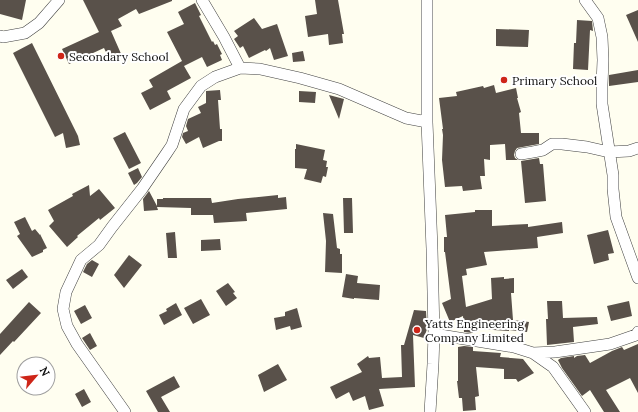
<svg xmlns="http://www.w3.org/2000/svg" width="638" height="412" font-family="Lora,serif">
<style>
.building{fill:#59514a}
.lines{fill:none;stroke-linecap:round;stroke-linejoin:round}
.street-casing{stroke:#424242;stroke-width:12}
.street{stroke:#fff;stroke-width:11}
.poi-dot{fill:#ce2518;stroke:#fff;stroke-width:1.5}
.labels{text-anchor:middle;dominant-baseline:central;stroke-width:4;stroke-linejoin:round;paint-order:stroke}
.poi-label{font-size:12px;fill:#0f0f0f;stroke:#fff;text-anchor:start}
</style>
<rect width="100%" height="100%" fill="#fffef0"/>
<path class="building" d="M0,0H26L22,20L0,14Z
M83,0H172V1L139,14L136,9L118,19L122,26L111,31L122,56L110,61L104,48L69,64L62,49L99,32Z
M315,0H338L344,34H342L343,43L329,45L328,34L308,37L305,16L317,14Z
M195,3L201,15L199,16L212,42L213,41L215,45L217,44L222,54L220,55L222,60L207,67L202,57L184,66L191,78L167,91L171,99L150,110L141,93L153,87L149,80L182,61L167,32L184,24L178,12Z
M638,10V42L626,15Z
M254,18L262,29L277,24L288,56L274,60L270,48L266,51L265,50L249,58L243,46L240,48L234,39L238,36L234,31Z
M577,20L592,21L593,31L590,30L588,70L573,69L574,43H576Z
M496,29L529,30L528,47L496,46Z
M32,43L78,136L80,145L66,148L63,133L55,137L13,53Z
M303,51L305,61L293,62L292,53Z
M638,70V82L609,86V75Z
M494,85L496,93L516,88L518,98H517L521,112L519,113L521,133H539V144L517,148L515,151L514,155L515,158L518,160H506L505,144L490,145V160L484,159L485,176H480L482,189L463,191L462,186L445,187L442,160L443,135L442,129H443L439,98L457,96L456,92L483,86L484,88Z
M220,90L221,100H218L220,129H222V141H219L203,148L199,137L186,144L182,137L183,133L188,131L186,126L188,119L201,113L198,107L206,103V91Z
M299,91L316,92L315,103L299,102Z
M329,95L344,99L339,119Z
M125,132L141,163L129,169L113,138Z
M296,144L325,150L323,160L327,161L326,167H328L326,177L323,176L321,183L304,179L307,169L295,168V149H296Z
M539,158L540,164H543L546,201L525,203L521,161Z
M138,168L142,177L137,183L134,185L128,173Z
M89,185L90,196L99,189L115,208L100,220L99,218L77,236L78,237L67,247L49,226L54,221L48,210L73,196L72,194Z
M149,191L157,206V199H163V198H211L212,203L238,199L278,195V198L286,197L287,209L246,213L247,221L214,223L213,215H191V208L157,207L158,210L144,211L143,199Z
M343,198H352L353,233H344Z
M475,210H492V226L528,224V227L562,222L563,233L537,237L538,248L484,252L487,265L466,269L467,275L462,276L466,307L492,299L491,278L504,277V279L514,278V293H511L513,320L529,322L527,332L509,330V331L478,329V332H473V333L464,332L463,316L450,322L442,303L451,299L445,252H444V237H447L445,215L475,212Z
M323,213L333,214L337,248L340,249V254H342V273L325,272L326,241Z
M25,217L32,231L35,229L40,235V234L47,248L43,250V252L32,257L17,236L20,234L14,222Z
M608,230L614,253L608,254L609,260L594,264L587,235Z
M175,232L177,258H168L166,233Z
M220,239L221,250L201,251V240Z
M129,255L142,265L124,288L114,275Z
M92,260L99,264L92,277L83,272L87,264Z
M22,269L28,277L13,289L6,280Z
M346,274L358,276L357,283L380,285L379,300L354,298V299L342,297Z
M228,283L235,292L233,293L237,298L226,306L216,291Z
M201,299L210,315L193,324L184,308Z
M547,301H562L563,318L597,317L598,324L573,327L574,342L547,345L546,319H548Z
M629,301L632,316L611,321L607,306Z
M29,302L41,313L14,342L13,341L0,355V334Z
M176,303L182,315L164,325L159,315L167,311L166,309Z
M85,305L92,318L81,324L74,311Z
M297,308L302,327L291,330L290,326L276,330L274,318L285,316V312Z
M414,310L426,311L427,329L424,338L413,335L415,387L379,389L384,406L369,410L365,396L353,401L349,392L336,399L330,387L362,372L357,364L368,356L369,358L380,357L382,378L402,377L401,345H404Z
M90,333L97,346L90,350L82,338Z
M638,344V393L630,378L606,390L620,412H604L590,390L582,396L562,368L558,360L561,358L574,356V358L577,356L585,355L590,363L612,351L622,347L624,350Z
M464,346L473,347V351L501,353L500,357L523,359L534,373L518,382L516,379H504V369L476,367L479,396L475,397L476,410L463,411L462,398H459L457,381H458V347Z
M278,364L287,380L264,392L258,375Z
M174,376L180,387L161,397L170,412H158L146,391Z
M84,389L91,402L82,407L75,394Z"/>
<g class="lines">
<g class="street-casing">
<path id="street" d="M202,0L224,37L240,68
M427,0V122L432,249L434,334L433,364L430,412
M585,0L598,18L602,37L603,60L602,85V104L613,175V189L616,217L638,278
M0,36L3,37L25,33L39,23L59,0
M521,154L533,152L543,150L552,144H562L587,147L609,152L629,151L638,148
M434,334L514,347L533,353L553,367L585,412
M533,353L555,352L610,344L636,335L638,332
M125,412L77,344L67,326L63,309L66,292L81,260L99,245L112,227L142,189L166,154L172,145L184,109L201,86L215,77L240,68L260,69L300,78L339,89L406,118L427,122"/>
</g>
<use href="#street" class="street"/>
</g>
<g class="poi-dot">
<circle cx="61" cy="56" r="4"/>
<circle cx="504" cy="80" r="4"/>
<circle cx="417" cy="330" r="4"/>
</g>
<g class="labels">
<g class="poi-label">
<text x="69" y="56">Secondary School</text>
<text x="512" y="80">Primary School</text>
<text x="425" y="323">Yatts Engineering<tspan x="425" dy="14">Company Limited</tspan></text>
</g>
</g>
<g transform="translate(36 376) rotate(62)"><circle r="19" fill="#ffffff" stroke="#9f9f9f"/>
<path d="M0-3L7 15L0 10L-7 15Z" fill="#ce2518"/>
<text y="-6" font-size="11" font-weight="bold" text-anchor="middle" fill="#0f0f0f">N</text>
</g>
</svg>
